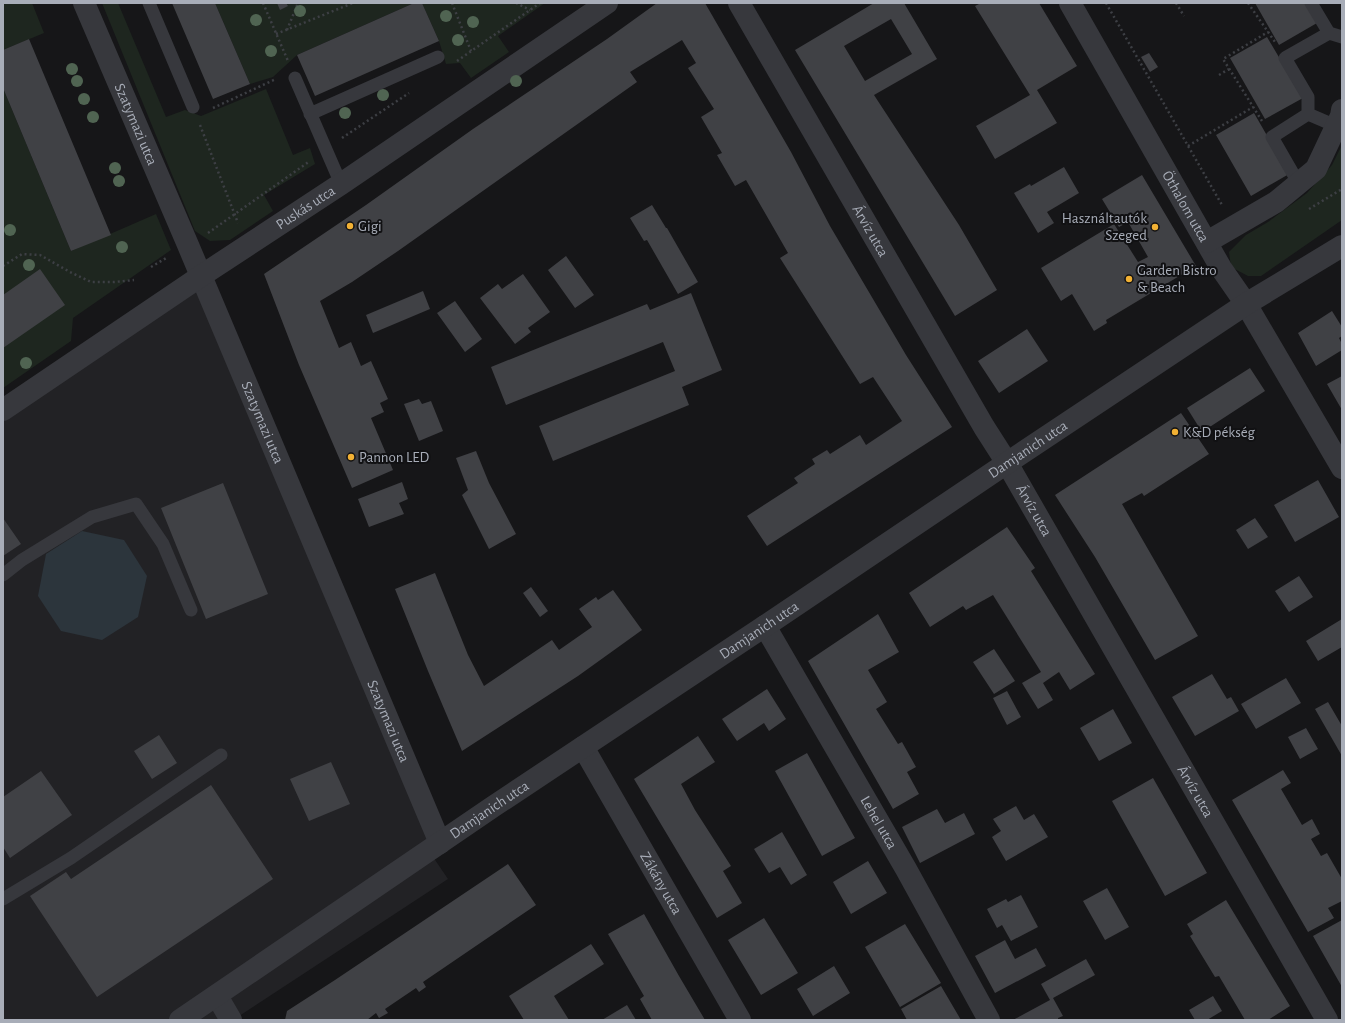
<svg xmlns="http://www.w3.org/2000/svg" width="1345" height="1023" font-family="'Alegreya Sans',sans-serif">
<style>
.built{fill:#222225}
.green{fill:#1e261f}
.water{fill:#2c353c}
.building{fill:#404145;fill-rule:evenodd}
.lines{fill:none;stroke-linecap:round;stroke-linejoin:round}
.path{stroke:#3d3f44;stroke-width:2.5;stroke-dasharray:2 3;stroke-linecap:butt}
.service{stroke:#37383d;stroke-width:13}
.minor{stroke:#37383d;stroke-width:22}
.tree{fill:#506452}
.poi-dot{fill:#f2b134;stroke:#111113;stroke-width:1.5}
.labels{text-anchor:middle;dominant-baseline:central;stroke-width:4;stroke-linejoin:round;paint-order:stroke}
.street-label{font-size:15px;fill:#a8adb8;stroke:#111113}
.poi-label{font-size:15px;fill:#a8adb8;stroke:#111113;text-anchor:start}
</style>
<rect width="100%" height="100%" fill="#161618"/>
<path class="built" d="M201,276L440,843L429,851L448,879L233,1020H3V410Z"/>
<path class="green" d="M3,3H32L44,33L3,50Z
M102,3H118L166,117L185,110L201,116L266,89L293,155L310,148L315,164L264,195L273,211L230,240L210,241L195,231Z
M215,3H414L297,55L273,77L250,84Z
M422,3H545L498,36L509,52L471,78L460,63L446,64L439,41Z
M3,88L71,251L156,214L171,250L73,318L71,341L3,388Z
M1342,145V220L1261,276H1248L1231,267L1229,252L1246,235L1268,222L1307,193L1332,165Z"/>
<path class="water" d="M82,531L124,540L147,576L138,617L102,640L61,631L38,596L46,554Z"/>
<path class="building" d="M172,3H215L250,84L213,99Z
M277,3H286L288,6L280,10Z
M414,3H422L439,41L315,96L297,55Z
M657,3H705L791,152L830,226L906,355L952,427L767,546L747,516L798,483L794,478L815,464L812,459L827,450L830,454L860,435L866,445L902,421L873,377L860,384L780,258L788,253L746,180L735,186L717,155L722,153L701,117L714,109L688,68L696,63L682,40L630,72L637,82L398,251L352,282L320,301L339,348L351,342L361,366L371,361L388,399L380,403L384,412L371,418L393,470L352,488L299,365L264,274L366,205L473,129L607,39Z
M874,3H904L937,59L874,95L959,225L997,290L955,316L795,50ZM891,19L912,54L865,81L844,46Z
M981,3H1039L1077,66L1037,90L1057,123L995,159L976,126L1030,95L975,6Z
M1255,3H1305L1317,23L1279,45Z
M1267,37L1303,98L1265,119L1230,58Z
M29,39L111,235L71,251L3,88V50Z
M1149,53L1158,67L1150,72L1141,57Z
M1254,113L1289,174L1251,196L1216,135Z
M1064,167L1079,193L1047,212L1054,223L1038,233L1014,193L1030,184L1031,186Z
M1142,175L1196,266L1106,320L1107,323L1094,331L1072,294L1061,301L1041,268L1114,224L1138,262L1148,257L1128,222L1119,227L1102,199Z
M652,205L666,228H667L698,282L678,294L647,240L644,241L630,218Z
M566,256L594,295L575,308L548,270Z
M40,269L65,305L3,348V295Z
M523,274L550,312L528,328L531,332L515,344L480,298L498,284L502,289Z
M423,291L430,309L373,333L366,315Z
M691,293L722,370L682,387L689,405L553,461L539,426L675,371L663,342L506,405L491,367L647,304L650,310Z
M455,301L482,339L465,352L437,313Z
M1332,311L1342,327V336L1339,338L1342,344V350L1316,366L1298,333Z
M1027,329L1048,361L999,393L978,361Z
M1250,368L1265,391L1202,432L1187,408Z
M1342,376V410L1327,384Z
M419,399L422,404L431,401L443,431L419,441L404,404Z
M1181,413L1209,454L1144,496L1142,493L1122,504L1198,636L1155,660L1095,557L1055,495Z
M476,451L489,483L516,534L489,549L462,495L468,490L456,458Z
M1318,480L1339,517L1295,542L1274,505Z
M402,482L408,499L399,503L404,514L369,527L358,499Z
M223,483L268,594L206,619L161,508Z
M3,518L21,544L3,556Z
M1255,518L1268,537L1248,549L1236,530Z
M1007,527L1035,568L1031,571L1095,674L1070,690L1059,672L1043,683L1053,700L1038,709L1022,683L1041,672L993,595L966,610L963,606L930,627L909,593Z
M435,573L468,655L484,686L552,640L559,650L592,627L579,609L596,597L598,600L613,590L642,630L578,676L462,751L428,671L395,589Z
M1299,576L1313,597L1289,612L1275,591Z
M531,587L548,611L540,617L523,593Z
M878,614L899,652L868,670L887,702L876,709L898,744L902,742L916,767L907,772L919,794L893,809L808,661Z
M1342,619V647L1318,661L1306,641Z
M994,649L1015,681L994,694L973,662Z
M1212,674L1227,699L1231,697L1239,711L1195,736L1172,697Z
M1286,678L1301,703L1256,729L1241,704Z
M767,689L786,719L769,731L764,723L737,741L722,719Z
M1007,691L1021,717L1007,725L993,698Z
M1328,702L1342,726V756L1315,709Z
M1113,709L1132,743L1099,761L1080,728Z
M1306,728L1318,749L1300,759L1288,737Z
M159,735L177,763L152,779L134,751Z
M698,736L715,762L681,784L695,810L731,866L723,871L742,903L717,918L634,779Z
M807,753L855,838L822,856L775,771Z
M331,762L350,804L309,821L290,779Z
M1283,770L1291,783L1281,789L1302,825L1312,819L1320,834L1311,839L1321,856L1327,853L1342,879V901L1328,908L1334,918L1308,932L1232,800Z
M41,771L72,815L10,858L3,847V797Z
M1153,778L1207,873L1165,896L1112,801Z
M211,785L273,879L97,997L30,896L66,872L71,879Z
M1016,806L1024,820L1034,814L1048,837L1006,861L992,837L1001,831L993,819Z
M937,809L945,823L964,813L975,834L920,863L902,827Z
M782,832L807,875L791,885L780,867L769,873L754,849Z
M868,861L887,893L851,914L833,882Z
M508,864L536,905L423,982L426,987L419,992L416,988L385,1009L388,1013L379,1018L376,1013L367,1020L362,1019L359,1020H285L287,1011L335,980Z
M1107,888L1129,927L1105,940L1083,901Z
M1021,895L1038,927L1011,941L1002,925L997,928L987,909L1006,899L1008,902Z
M1226,900L1290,1006L1268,1020H1245L1219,976L1215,977L1190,936L1193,934L1187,924Z
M644,914L679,976L705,1020H652L640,999L644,996L608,934Z
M764,918L798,973L761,995L728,940Z
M1342,920V987L1313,936Z
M905,924L941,983L900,1007L865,947Z
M1005,940L1015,959L1036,948L1046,966L995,993L975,956Z
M591,944L604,964L554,996L569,1020H524L509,996Z
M1086,959L1095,975L1053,998L1063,1016L1058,1018V1020H1013L1050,1000L1041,984Z
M834,966L850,993L813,1016L797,989Z
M941,986L961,1020H907L901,1009Z
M1213,996L1222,1011L1207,1020H1195L1189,1010Z
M627,1005L636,1020H602Z"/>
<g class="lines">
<path class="path" d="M263,3L288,61
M452,3L471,51
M516,3L530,10
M1106,3L1222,205
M1176,3L1184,16
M1248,3L1275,42
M287,30L298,3
M276,34L353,3
M457,61L540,3
M1219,75L1229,69
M213,108L276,79
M1262,121L1223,59L1268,32
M200,125L238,223
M342,138L409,93
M1188,146L1253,107
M1309,209L1342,189
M208,233L310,161
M3,266L22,254L40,255L70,272L91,282H114L134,280
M151,267L168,257"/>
<path class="service" d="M149,3L193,107
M1329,33L1342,37
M295,78L341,184
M310,114L438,57
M1308,114L1336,126
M1299,184L1272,137L1308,114V97L1285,58L1329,33L1311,3
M3,575L22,560L92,517L136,504L163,544L191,610
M3,899L71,858L221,755"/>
<g class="minor">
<path id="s1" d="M84,3L188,245L440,843"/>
<path id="s2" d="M739,3L984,427L1007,463L1327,1020"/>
<path id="s3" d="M1070,3L1221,268L1246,304L1342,468"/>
<path d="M1207,242L1276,202L1316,169L1341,116L1342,110"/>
<path id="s4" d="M3,410L201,276L341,184L607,3"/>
<path id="s5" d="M765,626L906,869L989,1020"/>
<path id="s6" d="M583,747L740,1020"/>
<path d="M217,996L231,1020"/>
<path id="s7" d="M180,1020L494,806L765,626L1007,463L1246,304L1342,246"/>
</g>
</g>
<g class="tree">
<circle cx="300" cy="11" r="6"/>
<circle cx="446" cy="16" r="6"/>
<circle cx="256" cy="20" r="6"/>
<circle cx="473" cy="22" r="6"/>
<circle cx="458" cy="40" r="6"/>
<circle cx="271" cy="51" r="6"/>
<circle cx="72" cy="69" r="6"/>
<circle cx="77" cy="81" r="6"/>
<circle cx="516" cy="81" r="6"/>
<circle cx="383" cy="95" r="6"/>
<circle cx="84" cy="99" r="6"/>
<circle cx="345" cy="113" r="6"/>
<circle cx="93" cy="117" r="6"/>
<circle cx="115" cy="168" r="6"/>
<circle cx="119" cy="181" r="6"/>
<circle cx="10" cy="230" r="6"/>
<circle cx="122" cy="247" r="6"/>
<circle cx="29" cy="265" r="6"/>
<circle cx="26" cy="363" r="6"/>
</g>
<g class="poi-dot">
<circle cx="350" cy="226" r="4"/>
<circle cx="1155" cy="227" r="4"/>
<circle cx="1129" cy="279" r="4"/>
<circle cx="1175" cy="432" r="4"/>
<circle cx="351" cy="457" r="4"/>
</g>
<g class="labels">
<g class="street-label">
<text stroke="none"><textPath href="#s1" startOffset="132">Szatymazi utca</textPath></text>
<text stroke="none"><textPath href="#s3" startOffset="234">Öthalom utca</textPath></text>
<text stroke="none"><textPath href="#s4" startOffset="364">Puskás utca</textPath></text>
<text stroke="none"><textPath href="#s2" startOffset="263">Árvíz utca</textPath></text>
<text stroke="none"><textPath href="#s1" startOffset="456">Szatymazi utca</textPath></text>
<text stroke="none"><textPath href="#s7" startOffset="1022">Damjanich utca</textPath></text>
<text stroke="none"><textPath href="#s2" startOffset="587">Árvíz utca</textPath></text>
<text stroke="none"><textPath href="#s7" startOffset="698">Damjanich utca</textPath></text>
<text stroke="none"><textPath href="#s1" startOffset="780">Szatymazi utca</textPath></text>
<text stroke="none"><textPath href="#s2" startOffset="911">Árvíz utca</textPath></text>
<text stroke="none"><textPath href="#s7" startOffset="374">Damjanich utca</textPath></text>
<text stroke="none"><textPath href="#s5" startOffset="227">Lehel utca</textPath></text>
<text stroke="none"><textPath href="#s6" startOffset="157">Zákány utca</textPath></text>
</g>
<g class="poi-label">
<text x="1147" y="218" text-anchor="end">Használtautók<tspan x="1147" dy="17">Szeged</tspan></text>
<text x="358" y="226">Gigi</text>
<text x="1137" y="270">Garden Bistro<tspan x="1137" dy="17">&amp; Beach</tspan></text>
<text x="1183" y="432">K&amp;D pékség</text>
<text x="359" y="457">Pannon LED</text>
</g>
</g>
<rect width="1345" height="1023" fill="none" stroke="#a8adb8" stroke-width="8"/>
</svg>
